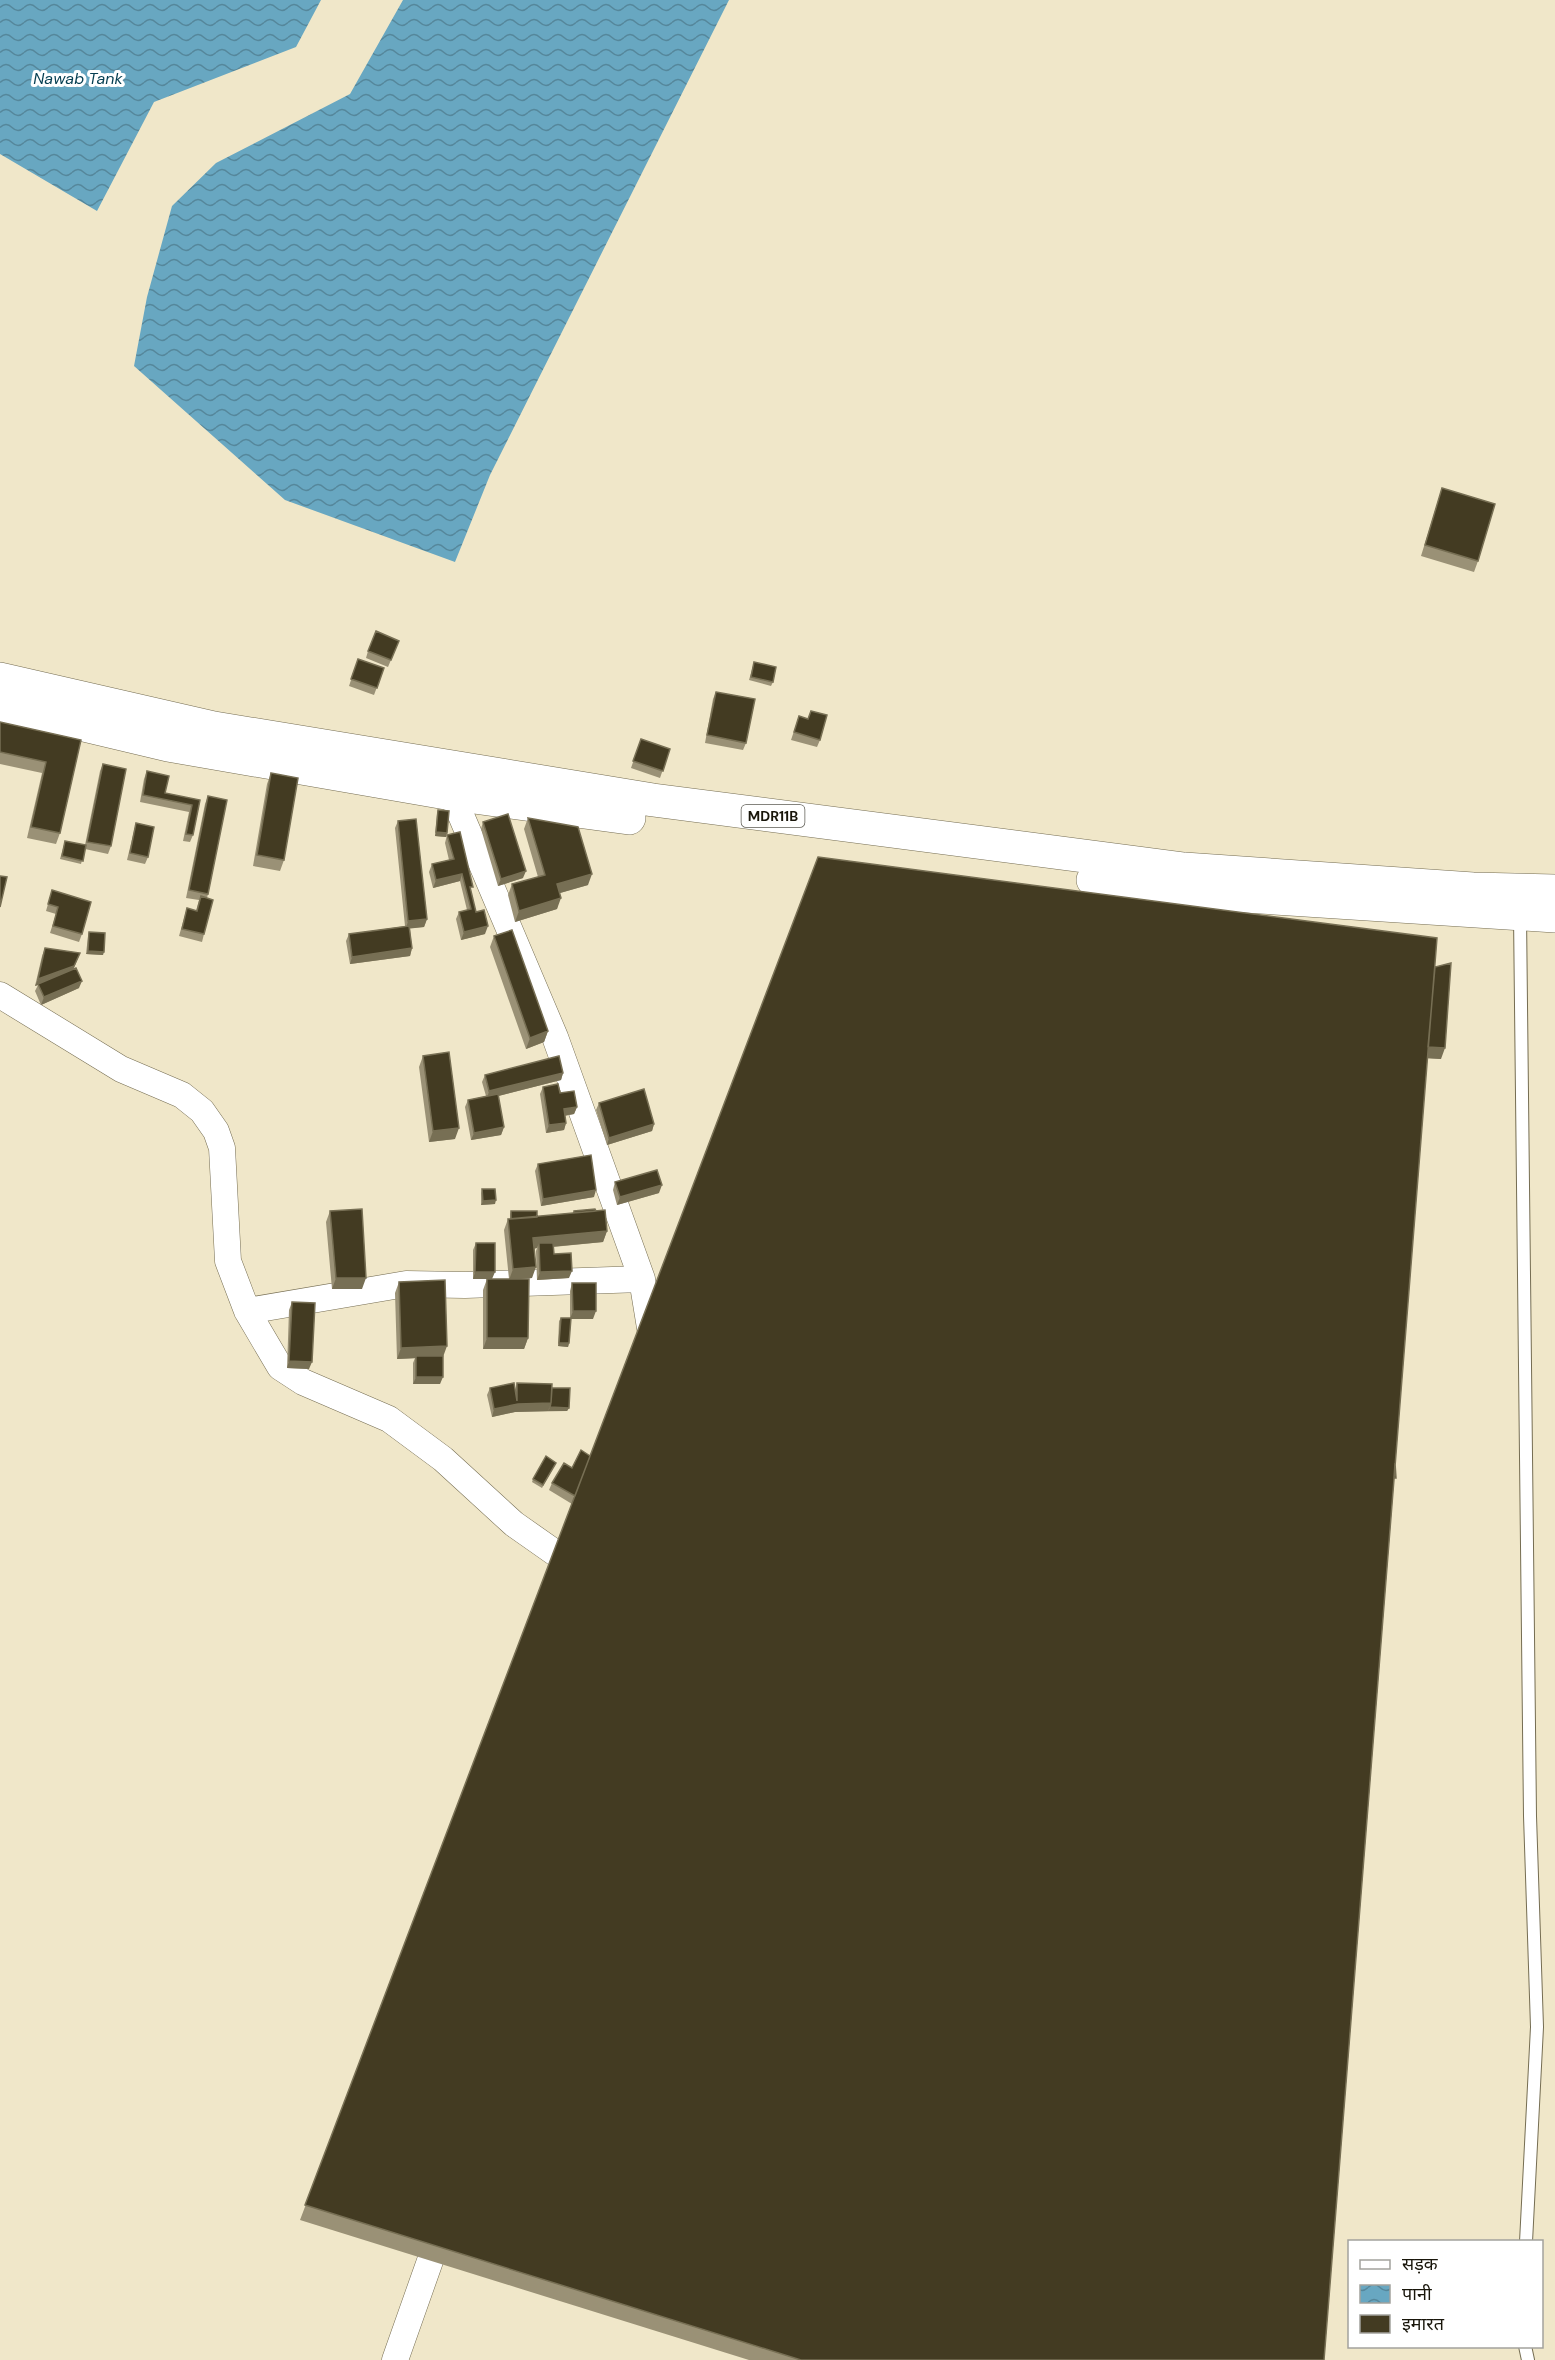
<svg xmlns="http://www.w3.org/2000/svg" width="1555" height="2360" font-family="'DM Sans','Noto Sans Devanagari',sans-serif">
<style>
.water{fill:url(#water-waves)}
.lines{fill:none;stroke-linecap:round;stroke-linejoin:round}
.service-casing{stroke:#756d52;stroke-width:14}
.minor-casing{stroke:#756d52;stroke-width:27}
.primary-casing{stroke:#756d52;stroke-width:34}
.service{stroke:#fff;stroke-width:12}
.minor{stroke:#fff;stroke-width:26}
.primary{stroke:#fff;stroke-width:33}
.wall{fill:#9a9176}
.shaded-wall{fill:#776f54}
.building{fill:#433b22;stroke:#776f54;stroke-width:1.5}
.labels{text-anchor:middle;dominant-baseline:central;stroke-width:6;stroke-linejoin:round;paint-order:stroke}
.shield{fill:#fff;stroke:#5e5c54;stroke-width:1.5}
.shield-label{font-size:14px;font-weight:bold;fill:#19160b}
.water-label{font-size:16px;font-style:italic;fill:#063f52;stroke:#fff}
</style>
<defs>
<pattern id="water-waves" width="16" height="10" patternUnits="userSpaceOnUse" patternTransform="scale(1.5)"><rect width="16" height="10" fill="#68a7c1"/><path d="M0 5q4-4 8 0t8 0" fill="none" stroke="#55879b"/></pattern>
</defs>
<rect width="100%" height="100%" fill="#f0e7c9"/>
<path class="water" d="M0,0H321L296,47L154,102L97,211L0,154Z
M403,0H729L490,475L455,562L285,500L134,366L147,297L172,206L216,163L350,94Z"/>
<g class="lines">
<g class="service-casing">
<path id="service" d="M1520,915L1530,1816L1537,2027L1526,2242
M1525,2346L1528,2360"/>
</g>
<g class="minor-casing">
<path id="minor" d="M452,794L555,1037L642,1279L652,1340
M0,995L121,1069L182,1095L202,1111L216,1131L222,1148L228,1261L247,1311L280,1367L303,1382L389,1419L443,1459L514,1524L571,1564
M247,1311L406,1284L465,1285L642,1279
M395,2360L442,2227"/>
</g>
<g class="primary-casing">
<path id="primary" d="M0,679L214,728L653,800L1184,869L1473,889L1555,891
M0,705L168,745L452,794L629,818
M1093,880L1181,892L1555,916"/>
</g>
<use href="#service" class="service"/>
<use href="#minor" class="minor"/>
<use href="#primary" class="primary"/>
</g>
<path class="wall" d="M1442,488L1478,561L1474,572L1421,556Z
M396,648L388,667L366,658L368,651Z
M358,659L384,668L374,695L349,686Z
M753,666L773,682L771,686L749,680Z
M716,692L746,743L743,750L705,743L713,699Z
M799,716L820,740L817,747L791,740Z
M0,722L81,740L60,833L56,844L27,838L42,773L0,764Z
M641,739L670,749L660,778L631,768Z
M103,764L111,846L108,854L85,849L81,864L60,859L65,841L85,845L100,771Z
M147,771L165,793L200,800L193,835L190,842L183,841L189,812L140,802L144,779Z
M271,773L284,860L280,871L253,866L267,784Z
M208,796V894L207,898L204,934L202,942L179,936L187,908L196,911L199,900L186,898L205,804Z
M438,810L446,837L435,836L437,814Z
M528,818L588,885L560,893L557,909L515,922L508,895L512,884L538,877L524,829Z
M398,821L427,919L424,927L410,928L412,948L410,956L350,964L346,941L349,934L405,926L395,828Z
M483,822L523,878L498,886L481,829Z
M136,823L148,857L145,864L127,860L134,831Z
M447,835L471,893L476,912L485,934L461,940L456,919L459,912L467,910L460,881L433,888L429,872L432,864L449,860L445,843Z
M52,890L82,934L79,942L50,933L56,914L46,911Z
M89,932L103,955L86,954L88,936Z
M494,936L548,1031L544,1042L526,1049L490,947Z
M45,948L73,969L79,988L41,1005L35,991L38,985L35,986L42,956Z
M1435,967L1441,1059L1427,1058L1395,1463L1394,1481L1324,2360H749L300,2220L572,1504L549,1490L552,1483L590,1456Z
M423,1056L455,1139L429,1142L419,1067Z
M563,1073L561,1080L498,1096L504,1127L501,1135L471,1140L465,1107L468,1100L486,1096L482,1082L485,1075Z
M543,1087L560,1093L577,1107L574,1114L565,1116L566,1123L564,1130L546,1133L540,1094Z
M599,1103L654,1124L652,1131L607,1145L596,1110Z
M538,1164L594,1197L541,1206L535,1171Z
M615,1182L659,1193L617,1205L613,1190Z
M482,1189L495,1204L481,1205V1193Z
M330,1211L362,1289H332L326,1222Z
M511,1211L537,1217L573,1213L574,1211H596L607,1231L603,1242L553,1247L554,1254L569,1278L537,1280L536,1251L537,1248L534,1249L532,1278L519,1279L528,1338L524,1349H483V1290L487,1279H473V1250L476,1243L492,1279H509L504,1230L508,1219H510V1214Z
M399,1282L443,1357L440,1384H413V1363L415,1358L397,1359L395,1293Z
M572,1283L593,1319H571L569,1343L568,1347L558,1346L559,1321L561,1318H570V1291Z
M292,1302L309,1369L287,1368L289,1310Z
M517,1383L552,1388L569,1408L567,1411L515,1412L492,1417L487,1395L490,1388L515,1390Z
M556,1463L542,1488L532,1482L533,1479Z"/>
<path class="shaded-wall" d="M436,832L447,833L446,837L435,836Z
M526,871L523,878L498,886L501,879Z
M462,874L460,881L433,888L436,880Z
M592,874L588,885L553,895L557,884Z
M561,898L557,909L515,922L519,911Z
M427,919L424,927L406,929L408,921Z
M488,926L485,934L461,940L464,932Z
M412,948L410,956L350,964L352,957Z
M88,951L104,952L103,955L86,954Z
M80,953L72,973L35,986L38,979Z
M82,981L79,988L41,1005L44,997Z
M548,1031L544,1042L526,1049L530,1038Z
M1427,1047L1445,1048L1441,1059L1423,1058Z
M563,1073L561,1080L487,1099L489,1091Z
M577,1107L574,1114L561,1116L564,1109Z
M566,1123L564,1130L546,1133L549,1125Z
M654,1124L652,1131L607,1145L609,1138Z
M504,1127L501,1135L471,1140L474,1133Z
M459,1128L455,1139L429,1142L433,1131Z
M662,1185L659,1193L617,1205L620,1197Z
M596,1190L594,1197L541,1206L543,1199Z
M496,1200L495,1204L481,1205L483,1201Z
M607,1231L603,1242L539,1248V1243L537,1248L529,1249L533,1238Z
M536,1267L532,1278L509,1280L513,1269Z
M572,1271L569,1278L537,1280L540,1272Z
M475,1272H495L492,1279H473Z
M336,1278H366L362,1289H332Z
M573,1311H596L593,1319H570Z
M487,1338H528L524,1349H483Z
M559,1343H569L568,1347L558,1346Z
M447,1346L443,1357L397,1359L401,1348Z
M289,1361L312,1362L309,1369L287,1368Z
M416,1377H443L440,1384H413Z
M551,1403L548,1411L515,1412L492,1417L494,1409L518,1404Z
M550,1407L569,1408L567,1411H548Z"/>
<path class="building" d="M1442,488L1495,504L1478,561L1425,545Z
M376,631L399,641L391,660L368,651Z
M358,659L384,668L377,688L351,679Z
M754,662L776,667L773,682L751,677Z
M716,692L755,699L746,743L707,735Z
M811,711L827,715L820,740L794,732L799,716L808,719Z
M0,722L81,740L60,833L31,827L46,762L0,752Z
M641,739L670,749L663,771L633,761Z
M103,764L126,769L111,846L87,842Z
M147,771L169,776L165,793L200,800L193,835L186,834L192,805L143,795Z
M271,773L298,778L284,860L257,855Z
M208,796L227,800L208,894L189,890Z
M438,810L449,811L447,833L436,832Z
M508,814L526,871L501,879L483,822Z
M528,818L578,827L592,874L557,884L561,898L519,911L512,884L545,875Z
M416,819L427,919L408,921L398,821Z
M136,823L154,827L148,857L130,853Z
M460,832L473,887H470L476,912L484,910L488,926L464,932L459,912L471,909L462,874L436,880L432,864L454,859L447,835Z
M65,841L86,845L83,861L62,856Z
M818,857L1437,938L1324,2360H801L305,2205Z
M0,876L7,877L0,907Z
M52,890L91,902L82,934L53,926L58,907L48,904Z
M201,896L213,900L204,934L182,929L187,908L197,911Z
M409,926L412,948L352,957L349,934Z
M512,930L548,1031L530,1038L494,936Z
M89,932L105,933L104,952L88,951Z
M45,948L80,953L74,966L38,979Z
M1451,963L1445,1048L1428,1047L1435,967Z
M76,968L82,981L44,997L38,984Z
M449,1052L459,1128L433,1131L423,1056Z
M559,1056L563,1073L489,1091L485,1075Z
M558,1084L560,1093L574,1091L577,1107L564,1109L566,1123L549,1125L543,1087Z
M644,1089L654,1124L609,1138L599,1103Z
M498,1094L504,1127L474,1133L468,1100Z
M591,1155L596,1190L543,1199L538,1164Z
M657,1170L662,1185L620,1197L615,1182Z
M482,1189H495L496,1200L483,1201Z
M362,1209L366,1278H336L330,1211Z
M595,1209L596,1211L574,1213V1211Z
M605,1210L607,1231L533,1238L536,1267L513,1269L508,1219Z
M511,1211H537V1217L511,1219Z
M476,1243H495V1272H475Z
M539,1243H553L554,1254L571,1253L572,1271L540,1272Z
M487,1279H529L528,1338H487Z
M445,1280L447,1346L401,1348L399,1282Z
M572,1283H596V1311H573Z
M292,1302L315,1303L312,1362L289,1361Z
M561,1318H571L569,1343H559Z
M416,1356H443V1377H416Z
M514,1383L517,1401V1383L552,1384L551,1403L518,1404L494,1409L490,1388Z
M552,1388H570L569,1408L550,1407L551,1403Z
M581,1450L590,1456L575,1496L552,1483L564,1463L572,1468Z
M546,1456L556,1463L543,1485L533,1479Z
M1395,1463L1396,1478H1394Z"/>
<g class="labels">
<rect class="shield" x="741.5" y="805" width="63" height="22" rx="4.5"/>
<g class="shield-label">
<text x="773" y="816">MDR11B</text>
</g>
<g class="water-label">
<text x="78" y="78">Nawab Tank</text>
</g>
</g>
<rect x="1348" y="2240" width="195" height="108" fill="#ffffff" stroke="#a3a29d" stroke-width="1.5"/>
<rect x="1360" y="2260" width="30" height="9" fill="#ffffff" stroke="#a3a29d" stroke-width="1.5"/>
<text x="1402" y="2270" font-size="18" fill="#19160b">सड़क</text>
<rect x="1360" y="2285" width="30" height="18" fill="url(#water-waves)" stroke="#a3a29d" stroke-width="1.5"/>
<text x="1402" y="2300" font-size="18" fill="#19160b">पानी</text>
<rect x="1360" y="2315" width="30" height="18" fill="#433b22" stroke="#a3a29d" stroke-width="1.5"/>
<text x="1402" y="2330" font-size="18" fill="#19160b">इमारत</text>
</svg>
